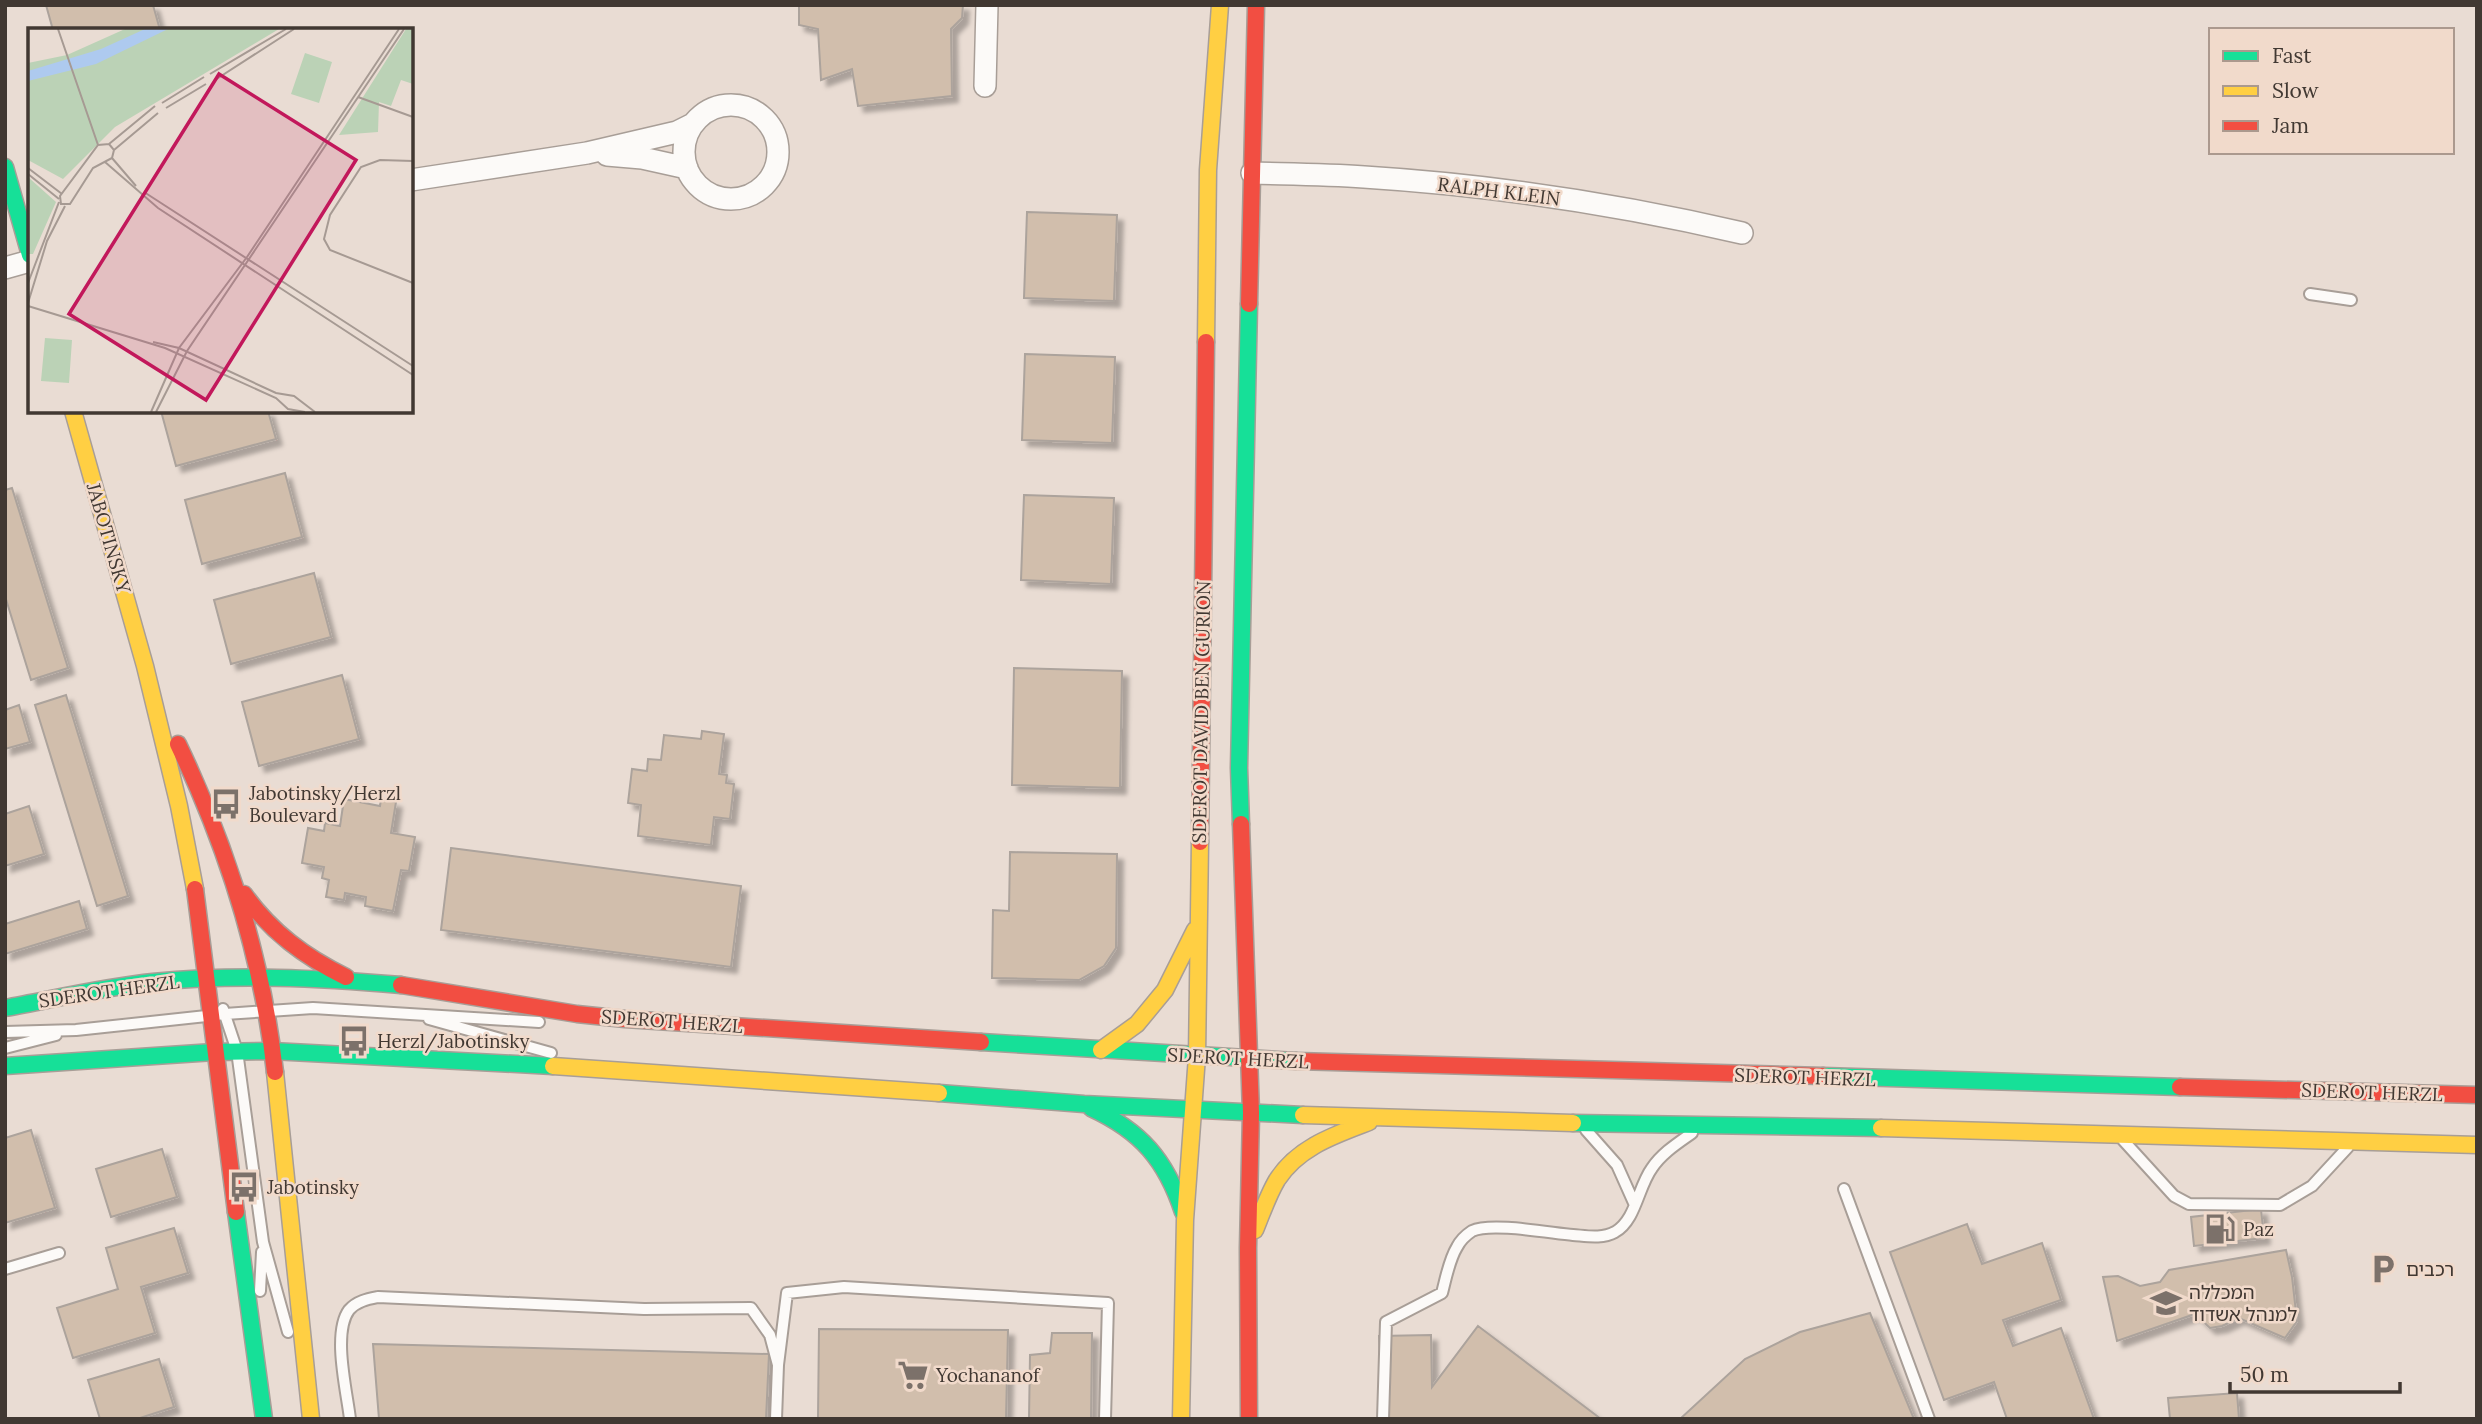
<svg xmlns="http://www.w3.org/2000/svg" width="2482" height="1424" font-family="Lora,'Noto Sans Hebrew',serif">
<style>
.building{fill:#d1beac;stroke:#aca39c;stroke-width:2;filter:url(#shadow)}
.lines{fill:none;stroke-linecap:round;stroke-linejoin:round}
.lane-casing{stroke:#a89e97;stroke-width:14}
.street-casing{stroke:#a89e97;stroke-width:24}
.fast-casing{stroke:#a89e97;stroke-width:19}
.slow-casing{stroke:#a89e97;stroke-width:19}
.jam-casing{stroke:#a89e97;stroke-width:19}
.lane{stroke:#fcfaf8;stroke-width:10}
.street{stroke:#fcfaf8;stroke-width:21}
.fast{stroke:#16e098;stroke-width:16}
.slow{stroke:#ffcf43;stroke-width:16}
.jam{stroke:#f24e42;stroke-width:16}
.labels{text-anchor:middle;dominant-baseline:central;stroke-width:5;stroke-linejoin:round;paint-order:stroke}
.street-label{font-size:19px;fill:#413832;stroke:#f1dacb}
.poi-label{font-size:19px;fill:#413832;stroke:#f1dacb;text-anchor:start}
.inset-road{fill:none;stroke:#a69a93;stroke-width:2}
.view{fill:#c2185b;fill-opacity:0.15;stroke:#c2185b;stroke-width:3.5}
.inset-edge{fill:none;stroke:#413832;stroke-width:3.5}
</style>
<defs>
<filter id="shadow"><feDropShadow dx="6" dy="6" stdDeviation="2" flood-color="#0004"/></filter>
</defs>
<rect width="100%" height="100%" fill="#e9dcd3"/>
<path class="building" d="M46,5H153L160,30H53Z
M799,5H963L962,18L951,29L952,96L858,106L852,69L821,80L818,29L799,25Z
M1027,212L1117,215L1114,301L1024,298Z
M1025,354L1115,357L1112,443L1022,440Z
M161,411H268L276,439L176,466Z
M285,473L302,537L202,564L185,500Z
M12,488L68,668L31,680L5,596V490Z
M1024,495L1114,498L1111,584L1021,580Z
M314,573L331,637L231,664L214,600Z
M1014,668L1122,671L1120,788L1012,785Z
M342,675L359,739L259,766L242,702Z
M66,695L128,896L97,906L35,705Z
M19,705L30,742L5,749V710Z
M702,731L724,734L719,774L727,775L726,783L734,784L730,819L714,817L711,845L638,836L641,805L628,803L632,769L647,771L648,759L661,760L664,735L701,739Z
M344,799L380,806L381,799L396,802L391,833L415,837L409,871L401,870L393,911L365,906L366,897L345,893L344,900L326,897L329,880L322,878L324,867L302,863L308,828L324,831L325,823L340,826Z
M29,806L44,854L5,866V814Z
M451,848L741,886L731,967L441,930Z
M1010,852L1117,854L1116,948L1104,966L1079,980L992,978L993,910L1009,911Z
M79,901L87,929L5,954V924Z
M31,1130L55,1208L5,1223V1138Z
M162,1149L177,1197L111,1217L96,1169Z
M2261,1209L2264,1238L2194,1246L2191,1217Z
M1967,1224L1982,1264L2042,1243L2061,1300L2003,1320L2013,1346L2061,1328L2094,1419H2007L1994,1382L1944,1400L1890,1252Z
M174,1228L188,1273L141,1287L155,1333L73,1358L57,1308L118,1289L106,1248Z
M2286,1250L2292,1277L2297,1321L2285,1338L2239,1318L2222,1326L2210,1328L2195,1314L2117,1341L2103,1277L2118,1276L2140,1286L2160,1282L2169,1270Z
M1870,1313L1914,1419H1680L1745,1359L1800,1332Z
M1478,1326L1601,1419H1382L1379,1336L1431,1335L1432,1387Z
M819,1329L1008,1330L1006,1419H818Z
M1052,1333H1092L1091,1419H1029L1030,1355L1050,1353Z
M373,1344L769,1354L766,1419H379Z
M159,1359L174,1407L137,1419H100L88,1380Z
M2237,1393L2239,1419H2170L2168,1398Z"/>
<g class="lines">
<g class="lane-casing">
<path id="lane" d="M2310,294L2351,300
M223,1009L237,1051L263,1242L288,1332
M429,1019L551,1053
M5,1032L76,1030L225,1014L313,1008L539,1022
M5,1048L56,1035
M1586,1130L1617,1165L1634,1203
M2123,1140L2174,1196L2189,1204L2280,1205L2312,1186L2348,1147
M1844,1189L1929,1419
M5,1269L59,1253
M260,1291L262,1252
M350,1419C347,1392 332,1333 349,1310C357,1301 368,1299 378,1297L644,1309L751,1308L770,1335L778,1365
M776,1419L778,1365L787,1293L844,1287L1108,1303L1105,1419
M1383,1419L1386,1322L1442,1293C1446,1278 1449,1260 1457,1247C1460,1241 1466,1235 1472,1231C1491,1222 1550,1233 1573,1235C1587,1236 1602,1239 1615,1232C1636,1220 1638,1187 1652,1168C1662,1153 1678,1143 1692,1133"/>
</g>
<g class="street-casing">
<path id="street" d="M985,86L987,5
M684 152a47 47 0 1 1 94 0a47 47 0 1 1-94 0Z
M607,155L642,158L687,168
M1252,173C1289,174 1327,174 1364,177C1491,185 1618,204 1742,233
M411,180L587,153L677,132L693,124
M5,268L30,261"/>
</g>
<g class="fast-casing">
<path id="fast" d="M5,167L30,255
M1241,824L1239,768L1249,304
M5,1008C54,999 104,987 153,982C235,974 319,978 401,985
M981,1042L1296,1061
M5,1066L214,1052L272,1051L553,1066
M1823,1076L2180,1087
M939,1093L1084,1104L1303,1115
M1091,1108C1141,1131 1166,1160 1183,1212
M1573,1123L1881,1128
M236,1212L264,1419"/>
</g>
<g class="slow-casing">
<path id="slow" d="M1206,342L1208,170L1220,5
M73,411L145,666L179,806L195,889
M1101,1050L1137,1024L1165,990L1195,930
M553,1066L939,1093
M275,1072L311,1419
M1303,1115L1573,1123
M1881,1128L2477,1145
M1255,1230C1262,1213 1268,1195 1277,1180C1298,1147 1335,1135 1369,1122
M1181,1419L1185,1220L1197,1056L1200,842"/>
</g>
<g class="jam-casing">
<path id="jam" d="M1249,304L1256,5
M178,744C228,849 262,956 275,1072
M1241,824L1251,1113L1248,1248L1249,1419
M1200,842L1206,342
M195,889L236,1212
M244,894C271,932 305,957 346,977
M401,985L577,1014L625,1019L981,1042
M1296,1061L1823,1076
M2180,1087L2477,1095"/>
</g>
<use href="#lane" class="lane"/>
<use href="#street" class="street"/>
<use href="#fast" class="fast"/>
<use href="#slow" class="slow"/>
<use href="#jam" class="jam"/>
</g>
<defs>
<g id="bus-bare" transform="scale(2.415)"><path d="M-5-6H5V4H4V6H2V4H-2V6H-4V4H-5ZM-3.5-4V0h7V-4ZM-3.5 1.2v1.5H-2V1.2ZM2 1.2v1.5H3.5V1.2Z" fill="#7c716a" stroke="#f1dacb" stroke-width="2.5" paint-order="stroke"/></g>
<g id="fuel-bare" transform="scale(2.415)"><path d="M-5.5-6h7V0h2V4h1.3V-2.5L3-4.5l.8-.8L6-3V5H2.5V1h-1V6h-7ZM-4.2-4.7v3.2H.2V-4.7Z" fill="#7c716a" stroke="#f1dacb" stroke-width="2.5" paint-order="stroke"/></g>
<g id="parking-bare" transform="scale(2.415)"><path d="M-3.5-5.5H1a3.5 3.5 0 0 1 0 7H-1V5.5H-3.5ZM-1-3.4V-.6H.8a1.4 1.4 0 0 0 0-2.8Z" fill="#7c716a" stroke="#f1dacb" stroke-width="2.5" paint-order="stroke"/></g>
<g id="university-bare" transform="scale(2.415)"><path d="M0-5L7-2L0 1L-7-2ZM-4 1L0 2.5L4 1V4Q0 6-4 4Z" fill="#7c716a" stroke="#f1dacb" stroke-width="2.5" paint-order="stroke"/></g>
<g id="supermarket-bare" transform="scale(2.415)"><path d="M-6-5.5h2.5l.6 2H6L4.5 2H-2.5L-4.4-4H-6ZM-1.5 3.2a1.3 1.3 0 1 0 .1 0ZM3 3.2a1.3 1.3 0 1 0 .1 0Z" fill="#7c716a" stroke="#f1dacb" stroke-width="2.5" paint-order="stroke"/></g>
</defs>
<g fill-rule="evenodd">
<use href="#bus-bare" x="226" y="804"/>
<use href="#bus-bare" x="354" y="1041"/>
<use href="#bus-bare" x="244" y="1187"/>
<use href="#fuel-bare" x="2220" y="1229"/>
<use href="#parking-bare" x="2383" y="1269"/>
<use href="#university-bare" x="2166" y="1303"/>
<use href="#supermarket-bare" x="913" y="1375"/>
</g>
<g class="labels">
<g class="street-label">
<text transform="translate(1499 191) rotate(7)">RALPH KLEIN</text>
<text transform="translate(109 538) rotate(74)">JABOTINSKY</text>
<text transform="translate(1201 712) rotate(-89)">SDEROT DAVID BEN GURION</text>
<text transform="translate(109 991) rotate(-8)">SDEROT HERZL</text>
<text transform="translate(672 1021) rotate(4)">SDEROT HERZL</text>
<text transform="translate(1238 1058) rotate(3)">SDEROT HERZL</text>
<text transform="translate(1805 1077) rotate(2)">SDEROT HERZL</text>
<text transform="translate(2372 1092) rotate(2)">SDEROT HERZL</text>
</g>
<g class="poi-label">
<text x="249" y="793">Jabotinsky/Herzl<tspan x="249" dy="22">Boulevard</tspan></text>
<text x="377" y="1041">Herzl/Jabotinsky</text>
<text x="267" y="1187">Jabotinsky</text>
<text x="2243" y="1229">Paz</text>
<text x="2406" y="1269">רכבים</text>
<text x="2189" y="1292">המכללה<tspan x="2189" dy="22">למנהל אשדוד</tspan></text>
<text x="936" y="1375">Yochananof</text>
</g>
</g>
<g transform="translate(28 28)">
<rect width="385" height="385" fill="#e9dcd3"/>
<path d="M97,1H251L87,99L35,151L0,132V35L39,27ZM378,1H385V56L373,52L363,78L351,74L350,104L311,107ZM277,25L304,34L291,75L263,66ZM0,149L28,174L5,226H0ZM17,310L44,312L41,355L13,353Z" fill="#bbd2b6"/>
<path d="M117,1H140L68,36L0,53V43L73,21Z" fill="#aecaef"/>
<path class="inset-road" d="M30,1L70,117M182,46L258,1M187,52L266,1M330,69L385,89M134,75L176,49M138,80L178,56M81,116L127,78M81,116L86,122L84,130L65,140L42,176H33L32,168L70,117ZM86,122L130,85M84,130L108,158M385,133L352,132L333,139L302,187L296,211L302,222L385,255M77,134L130,180L385,347M0,140L34,166M0,146L31,171M116,164L385,338M0,255L31,174M0,275L19,213L37,178M0,278L137,320L248,370L260,381L277,384M125,314L151,320L248,365L266,368L287,384M123,384L151,320L219,229L371,1M128,384L159,323L376,1"/>
<path class="view" d="M191,46L328,132L178,372L41,286Z"/>
<rect width="385" height="385" class="inset-edge"/>
</g>
<rect width="2482" height="1424" fill="none" stroke="#413832" stroke-width="14"/>
<rect x="2209" y="28" width="245" height="126" fill="#f1dacb" stroke="#ab998e" stroke-width="2"/>
<rect x="2223" y="51" width="35" height="10" fill="#16e098" stroke="#ab998e" stroke-width="2"/>
<text x="2272" y="63" font-size="21" fill="#413832">Fast</text>
<rect x="2223" y="86" width="35" height="10" fill="#ffcf43" stroke="#ab998e" stroke-width="2"/>
<text x="2272" y="98" font-size="21" fill="#413832">Slow</text>
<rect x="2223" y="121" width="35" height="10" fill="#f24e42" stroke="#ab998e" stroke-width="2"/>
<text x="2272" y="133" font-size="21" fill="#413832">Jam</text>
<path d="M2230 1382v10h170v-10" fill="none" stroke="#413832" stroke-width="3.5"/>
<text x="2240" y="1382" font-size="21" fill="#413832" stroke="#f1dacb" stroke-width="5" paint-order="stroke">50 m</text>
</svg>
